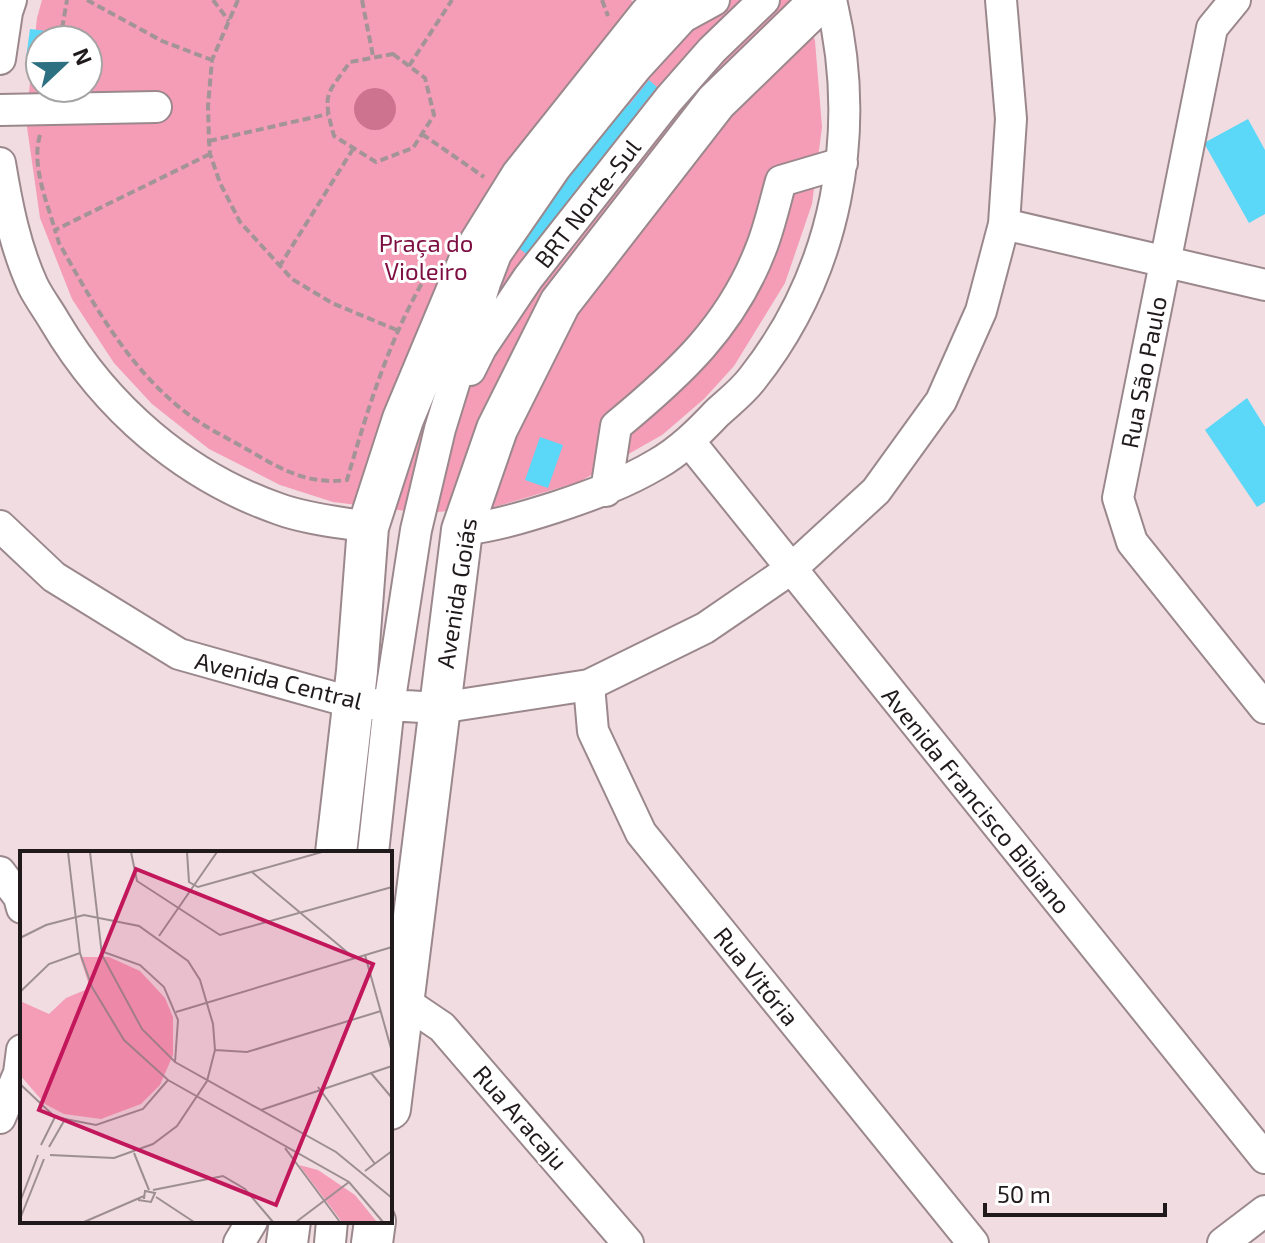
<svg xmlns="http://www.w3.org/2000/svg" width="1265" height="1243" font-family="'Exo 2',sans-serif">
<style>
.green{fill:#f59cb6;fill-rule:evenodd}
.water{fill:#cd738f}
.building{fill:#5bd7f7}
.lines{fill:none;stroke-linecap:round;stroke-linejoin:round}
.minor-casing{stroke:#9a888d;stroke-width:34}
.major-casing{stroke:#9a888d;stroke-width:44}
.path{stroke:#a39497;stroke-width:4;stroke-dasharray:8 4;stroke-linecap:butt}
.minor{stroke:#fff;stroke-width:30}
.major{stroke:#fff;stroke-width:40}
.labels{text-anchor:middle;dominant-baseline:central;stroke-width:6;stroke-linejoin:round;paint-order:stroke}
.street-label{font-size:24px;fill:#211a1c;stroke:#fff}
.park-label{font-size:24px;fill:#7d0e41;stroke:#fff}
.inset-road{fill:none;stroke:#9d8e92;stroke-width:2}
.view{fill:#c2185b;fill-opacity:0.15;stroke:#c2185b;stroke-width:4}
.inset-edge{fill:none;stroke:#211a1c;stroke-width:4}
</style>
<rect width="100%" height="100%" fill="#f0dce1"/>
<path class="green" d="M42,0H631L640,9L651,0H803L815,41L822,127L812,204L785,283L734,366L704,399L662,435L579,482L491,508L423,513L333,502L280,485L209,449L152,404L114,363L72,299L40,218L26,120L37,18ZM40,40H88V88H40Z"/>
<path class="water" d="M354 109a21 21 0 1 1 42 0a21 21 0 1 1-42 0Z"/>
<path class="building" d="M30,29L55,32L54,40H40V60L26,58Z
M649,80L657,87L637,112L644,117L534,260L511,242L621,99L629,105Z
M1248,119L1265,150V214L1249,223L1204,143Z
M1247,398L1265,427V502L1257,507L1205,430Z
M540,437L563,445L548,488L525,480Z"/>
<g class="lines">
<g class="minor-casing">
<path id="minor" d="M1235,0L1212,28L1118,498L1132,542L1265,708
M0,59L7,12L11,0
M0,110L156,107
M0,163C7,205 15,247 33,286C39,298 48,310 55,322C106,408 184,476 279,509C306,519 339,522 368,527
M1004,224L1265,285
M470,370L481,348L528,278L669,99L712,50L764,0
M689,441L1265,1158
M606,491L616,426C679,374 732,326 762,246C770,225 775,202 781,181L842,163
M0,526L54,577L179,654L354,703L439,708L589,685L705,628L791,569L876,491L941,401L981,311L1004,224L1011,119L1001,0
M462,530C495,526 525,517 556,507C592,495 625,483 657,464C680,451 699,432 717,413C729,402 742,392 752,379C837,272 863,132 831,0
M589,685L593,731L641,833L973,1243
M373,853L389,705L416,530L440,429L485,283L496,254L556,167L637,67L683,17L714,0
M0,872L19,897L22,908
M405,1002L442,1027L628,1243
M0,1118L19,1073L22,1050
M239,1243L252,1221
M330,1243L332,1221
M1223,1243L1265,1211"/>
</g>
<g class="major-casing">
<path id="major" d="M336,853L357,671L368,527L403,419L470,259L521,177L650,15L667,0
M390,1109L462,530L497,429L560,303L716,102L821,0
M287,1243L290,1221
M372,1243L375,1221"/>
</g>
<path class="path" d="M87,0L162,41L212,60
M213,0L229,21
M238,0L212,60L208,106L209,141L210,154L220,183L240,222L292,279L332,303L399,331
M362,0L373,56
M602,0L608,16
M60,40L67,0
M393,54L425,78L434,115L413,148L376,162L334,136C322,93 326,96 350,62Z
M409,66L452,0
M422,134L484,177
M40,135C31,165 47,202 55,230
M209,141L328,114
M210,154L55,230L59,243C95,307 131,373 192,417C210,430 231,440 250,451C282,470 309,485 347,480C367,411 389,339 426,276
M279,267L353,149"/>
<use href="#minor" class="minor"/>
<use href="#major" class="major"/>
</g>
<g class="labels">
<g class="street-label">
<text transform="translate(587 203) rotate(-52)">BRT Norte-Sul</text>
<text transform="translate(1143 372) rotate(-79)">Rua São Paulo</text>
<text transform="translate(456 593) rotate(-81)">Avenida Goiás</text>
<text transform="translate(279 680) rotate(14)">Avenida Central</text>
<text transform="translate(977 800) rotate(51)">Avenida Francisco Bibiano</text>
<text transform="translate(757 976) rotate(51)">Rua Vitória</text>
<text transform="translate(521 1117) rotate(49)">Rua Aracaju</text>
</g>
<g class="park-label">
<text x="426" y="242">Praça do<tspan x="426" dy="28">Violeiro</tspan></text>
</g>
</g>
<g transform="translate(20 851)">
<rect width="372" height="372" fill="#f0dce1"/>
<path d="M60,106H89L120,120L145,147L153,166V204L140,234L121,253L81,268L44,263L25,253L0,224V150L29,163L46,147L70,137ZM279,314L298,319L335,344L357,371H322Z" fill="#f59cb6"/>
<path class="inset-road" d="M48,1L60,102L72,136L104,189L148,229L329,331L363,371M70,1L82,104L122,178L155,211L316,301L372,347M111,1L117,30L200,84L372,36M167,1L169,31L178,36L302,1M232,21L334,107M139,85L197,1M0,87L26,74L64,64L119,75L168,110L180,129L193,173L195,199L187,230L157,275L133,293L94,307L30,304M81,100L120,114L144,136L158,169L155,211M345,104L372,201M0,141L29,113L60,102M156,161L372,96M195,199L227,201L361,160M351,222L372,247M0,233L35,266L76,274L123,258L148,229M298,236L355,313M241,259L372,215M21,294L35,266M29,296L44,270M265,297L320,371M114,302L129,339M345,320L372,300M133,339L203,325L225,338L253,371M136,346L174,371M118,349L131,351L135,342L125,340L124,348M0,351L18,304M0,368L24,308M64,371L124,345M276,371L329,331"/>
<path class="view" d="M116,18L353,113L256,354L19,259Z"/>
<rect width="372" height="372" class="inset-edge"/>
</g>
<g transform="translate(64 64) rotate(68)"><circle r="38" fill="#ffffff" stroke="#a6a3a4" stroke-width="2"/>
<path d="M0-6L14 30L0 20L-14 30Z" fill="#2d7082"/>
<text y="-12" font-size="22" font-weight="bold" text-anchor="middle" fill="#211a1c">N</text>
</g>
<path d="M985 1203v12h180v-12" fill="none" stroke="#211a1c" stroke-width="4"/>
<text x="997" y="1203" font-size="24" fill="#211a1c" stroke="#ffffff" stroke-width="6" paint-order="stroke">50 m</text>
</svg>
